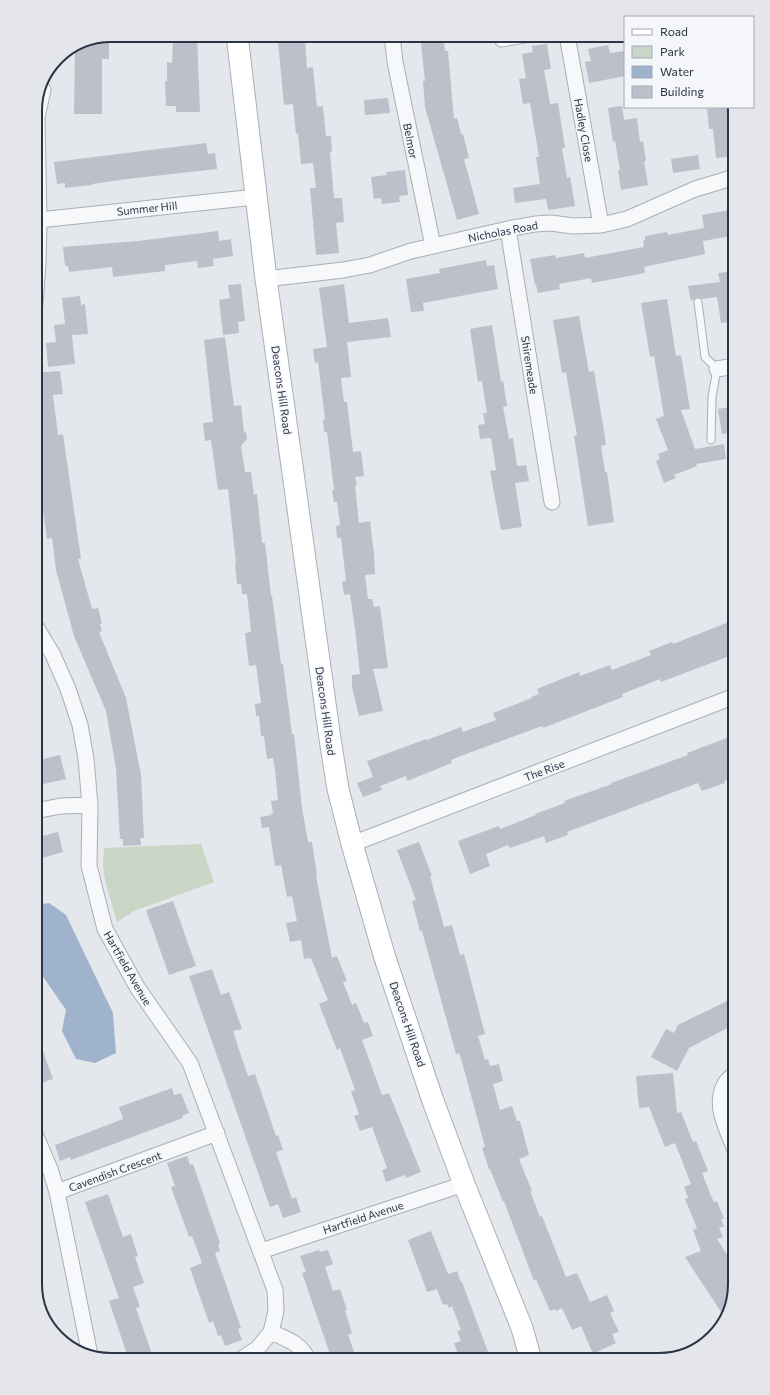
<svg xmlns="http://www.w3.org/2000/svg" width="770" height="1395" font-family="Commissioner,sans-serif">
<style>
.green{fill:#c9d6c5}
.water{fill:#9fb4cc}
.building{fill:#bbc0ca}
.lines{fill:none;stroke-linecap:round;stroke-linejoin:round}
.lane-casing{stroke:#a9aeb7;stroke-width:9}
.street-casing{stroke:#a9aeb7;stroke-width:17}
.secondary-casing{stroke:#a9aeb7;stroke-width:23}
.lane{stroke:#f7f8fa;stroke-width:7}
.street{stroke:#f7f8fa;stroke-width:15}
.secondary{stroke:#fff;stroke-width:21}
.labels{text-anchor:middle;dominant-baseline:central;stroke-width:3.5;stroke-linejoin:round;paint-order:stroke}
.street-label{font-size:11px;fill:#2b3445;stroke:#f4f6f9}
.rim{fill:none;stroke:#2b3445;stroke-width:2}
</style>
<rect width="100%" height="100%" fill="#e4e7ec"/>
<path class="green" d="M201,844L214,882L134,911L117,922L105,880L103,866L104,848Z"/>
<path class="water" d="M49,903L66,915L113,1013L116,1053L95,1063L76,1059L62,1031L66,1010L35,965V905Z"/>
<path class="building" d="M109,35V59H102V114H74L75,45L82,41Z
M173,35H197L200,112H176V106H166L165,81H167V62L172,63Z
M282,35H300V40L305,39L307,68L313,67L317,107L323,106L326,136H331L332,152H330L334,198H342L344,222L336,223L339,253L316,255L310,188H316L313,163L301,164L298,133L296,134L293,104L284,105L278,42L282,41Z
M420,35H443L445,51H448L454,119L457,118L461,134H463L469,158L464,159L479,214L457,220L425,107L423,81H425Z
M547,44L551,69L544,70L550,104L558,103L565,148H562L567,178L570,177L575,206L548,210L546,199L515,203L513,188L540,184L536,157H539L530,103L523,104L519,79L526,78L522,54L533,52L532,46Z
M608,45L610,53L625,51V76L589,83L585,62L591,61L588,49Z
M388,98L390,113L365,115L364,100Z
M622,106L624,120L637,118L640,142L643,141L646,161H644L648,185L621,190L618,170H620L615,141L613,142L608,108Z
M734,107L735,156L716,158L713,129H709L707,109Z
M206,143L208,154L215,153L217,169L127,179L92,184V185L65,188V183L57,184L54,162Z
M698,155L700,169L673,173L671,159Z
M405,170L408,195L399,196L400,202L382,204L381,198L374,199L371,177L387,175L386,172Z
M735,209V233L731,234V236L703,241L705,254L644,267L645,273L592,283L591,278L559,284L560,289L538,293L536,285H535L530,259L555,255L556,258L584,253L585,258L644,247L643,241L645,240V236L667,232L668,235L704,228L702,215Z
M218,231L219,241L231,239L233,256L213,259L214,266L198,268L197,261L165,265V271L113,277L112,267L69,272L68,266H65L63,247L138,241Z
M486,260L487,266L494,265L498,289L423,303L424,311L411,312L406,279L440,273L439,269Z
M735,271V321L721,323L717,297L702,299L697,297L693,300L691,301L688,286L720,282L718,273Z
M241,284L245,321L238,322L239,333L223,335L219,300L230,298L228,285Z
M344,284L349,323L388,318L391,337L347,342L351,377L341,378L344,402H347L353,452L361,451L364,476L355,477L357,485L355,486L359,523L370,521L374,554L375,574L365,575L368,599H372L374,607L380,606L388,668L373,669L383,711L359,716L352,687V675L360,674L355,629L350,594L344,595L342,582L346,581L341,538H337L336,526L340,525L337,502H334L332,490H334L327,432H324L323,420L325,419L318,362L315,363L313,349L327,347L319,288Z
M80,296L81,305L85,304L88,334L72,335L75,364L48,367L46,343L56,342L54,325L65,324L62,298Z
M667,299L676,356L681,355L690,409L681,410L695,449L724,444L726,459L696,464L697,466L674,475L676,478L664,483L656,461L660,459L658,454L668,450L656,419L664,416L654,356L650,357L641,303Z
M579,316L589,372L594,371L604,431L606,445L601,446L605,472H607L614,522L588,526L574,436L577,435L571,402L566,372L562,373L553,320Z
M492,325L501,382L503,381L507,406L503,407L509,439L513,438L517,466L526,465L529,481L515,483L522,527L501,530L490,471L496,470L491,438L480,439L478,425L485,424L483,413H487L482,381L478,382L470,329Z
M225,337L234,406L241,405L244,432L246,433L247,439L241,446L245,472H251L254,495L257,494L262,543H265L271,596H272L281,664H283L292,734H294L302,808L308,842H312L317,875L316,876L332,958L337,956L347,981L343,982L352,1005L356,1003L364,1023L368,1022L373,1036L362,1040L382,1095L389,1093L421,1172L406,1178L405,1175L386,1182L382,1170L387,1168L372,1127L360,1131L354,1116L359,1114L351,1092L355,1090L340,1048L337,1050L319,1004L328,1000L311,958L304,959L301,940L290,942L286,923L297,921L292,896L287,897L281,865L275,866L269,827L262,828L260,817L272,815L271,813H273L271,801L278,800L275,770L273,758L267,759L264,736H261L259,716H256L255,704L261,703L256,665L249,666L245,633L251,632L247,594H242L241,584H237L235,563H236L228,489L218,490L212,447L211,440L205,441L203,423L213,422L204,340Z
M60,371L63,394L53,395L58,435L63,434L81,559H78L92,609L98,608L102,623L100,624L102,631L99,632L126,698L141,775L144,838H140L141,845L123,846V839H120L116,769L106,711L74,636L56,570L52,538L47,539L43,511L38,512L35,491V373Z
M735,406V432L722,434L718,409Z
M729,622L730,624L735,622V654L661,682L660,679L622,694L623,697L543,728L542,726L458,757L451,760L452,763L407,781L406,776L380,786L382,790L363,797L357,783L373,777L367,761L426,739L427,740L461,727L463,732L496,720L493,713L532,698L531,697L539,694L537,689L579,672L580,676L610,665L612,670L651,655L649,651L672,642L673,644Z
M735,735V777L724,781L725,783L702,791L698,783L567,832L568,835L546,843L544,836L510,848L508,845L486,854L490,866L470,874L458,841L499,826L500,829L536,815L535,814L565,803L564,801L612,784L611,783L688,755L687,753Z
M60,755L66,779L35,786V761Z
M58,832L63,852L35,860V838Z
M419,842L432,876H430L444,927L452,925L460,955L464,954L485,1034L478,1036L485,1060L488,1059L490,1066L499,1064L503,1081L493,1084L500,1110L512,1106L517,1121H520L529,1155L519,1159L532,1191H530L540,1217L542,1216L566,1277L577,1273L590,1302L607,1295L614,1311L610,1313L619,1332L612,1334L616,1343L593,1354L581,1326L572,1330L562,1308L556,1311L555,1309L550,1311L536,1279L534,1281L504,1201L503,1202L490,1169H489L482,1148L485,1147L462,1062L459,1053L456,1054L430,960L422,931H420L412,901L416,900L397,850Z
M173,901L196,966L169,975L146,910Z
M212,969L221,995L229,992L242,1029L233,1031L238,1047L248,1076L255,1074L276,1136L278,1135L283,1150L276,1152L292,1199L296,1197L301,1212L283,1218L278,1204L270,1207L189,976Z
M735,997V1024L689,1048L677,1071L651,1057L666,1029L674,1033L678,1025Z
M35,1034H37L53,1079L35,1085Z
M673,1073L677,1113L681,1112L693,1142L696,1141L708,1171L702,1173L711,1196L714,1202L717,1201L724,1219H721L724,1226L719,1228L723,1237L717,1239L735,1267V1285L725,1318L685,1257L701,1251L693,1230L697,1228L685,1199L688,1198L684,1187L691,1184L675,1143L665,1147L649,1107L639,1108L636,1076Z
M172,1088L174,1095L181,1093L189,1113L182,1116L183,1118L71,1160L70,1157L60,1161L55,1145L123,1119L119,1107Z
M187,1156L190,1165L193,1164L220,1243L218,1244L220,1251L215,1253L241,1328L238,1329L242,1340L225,1346L221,1335L218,1336L213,1321L209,1323L190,1268L202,1263L192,1236L189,1237L171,1187L175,1186L167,1163Z
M108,1194L123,1237L131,1234L138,1256L135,1257L144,1283L133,1287L140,1307L136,1308L154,1360H129L109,1301L119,1298L85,1202Z
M431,1231L448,1274L457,1271L461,1282H462L491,1360H460L454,1343L461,1341L457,1331L461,1330L452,1306L449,1308L447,1304L443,1305L437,1289L427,1292L408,1240Z
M319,1250L320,1252L328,1250L333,1264L325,1267L333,1291L340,1289L347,1310L345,1311L352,1333L348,1335L357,1360H332L302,1273L306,1272L300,1256Z"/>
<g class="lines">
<g class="lane-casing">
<path id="lane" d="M698,302L705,357L717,369L712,397L711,440"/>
</g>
<g class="street-casing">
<path id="street" d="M392,35L395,62L433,246
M567,35L601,225
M502,39L525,35
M39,220L256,197
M508,229L552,502
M266,279L343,270L370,265L411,251L508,229L535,224L551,223L573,226L601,225L627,219L695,189L735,177
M35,304L38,264L39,220L37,117L43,90
M717,369L735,366
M35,625L53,655L68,689L80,725L86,759L90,805L89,866L105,929L137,987L190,1063L275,1290L276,1311L271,1332C286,1339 301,1343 308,1360
M35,811L61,806L90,805
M352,844L735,696
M35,1134L50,1169L57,1192
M735,1150C727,1129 712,1104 726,1082C729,1079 732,1076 735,1073
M261,1251L464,1184
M90,1355L57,1192L217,1133
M240,1360L258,1348L271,1332"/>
</g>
<g class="secondary-casing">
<path id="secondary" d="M237,35L266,279L330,739L338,789L352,844L385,958L433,1101L464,1184L522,1328L531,1360"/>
</g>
<use href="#lane" class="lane"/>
<use href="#street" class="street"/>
<use href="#secondary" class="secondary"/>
</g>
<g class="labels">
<g class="street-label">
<text transform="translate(584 130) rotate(80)">Hadley Close</text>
<text transform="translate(411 141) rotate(79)">Belmor</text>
<text transform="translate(147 208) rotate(-6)">Summer Hill</text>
<text transform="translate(503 231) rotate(-11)">Nicholas Road</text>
<text transform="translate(530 365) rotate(81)">Shiremeade</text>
<text transform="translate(282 390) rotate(82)">Deacons Hill Road</text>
<text transform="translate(326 711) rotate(82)">Deacons Hill Road</text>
<text transform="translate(544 770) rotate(-21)">The Rise</text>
<text transform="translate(128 968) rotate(60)">Hartfield Avenue</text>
<text transform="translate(408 1024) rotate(71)">Deacons Hill Road</text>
<text transform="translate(115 1171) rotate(-20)">Cavendish Crescent</text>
<text transform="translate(363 1217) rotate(-18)">Hartfield Avenue</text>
</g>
</g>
<path d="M0 0H770V1395H0ZM111 42H659A69 69 0 0 1 728 111V1284A69 69 0 0 1 659 1353H111A69 69 0 0 1 42 1284V111A69 69 0 0 1 111 42Z" fill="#e4e6eb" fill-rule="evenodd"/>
<path class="rim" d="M111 42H659A69 69 0 0 1 728 111V1284A69 69 0 0 1 659 1353H111A69 69 0 0 1 42 1284V111A69 69 0 0 1 111 42Z"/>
<rect x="624" y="16" width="130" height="92" fill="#f4f6f9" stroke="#a4a8b1"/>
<rect x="632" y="29" width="20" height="6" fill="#ffffff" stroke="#a4a8b1"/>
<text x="660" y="36" font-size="12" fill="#2b3445">Road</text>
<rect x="632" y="46" width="20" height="12" fill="#c9d6c5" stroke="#a4a8b1"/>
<text x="660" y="56" font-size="12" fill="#2b3445">Park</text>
<rect x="632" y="66" width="20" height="12" fill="#9fb4cc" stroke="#a4a8b1"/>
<text x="660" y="76" font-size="12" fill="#2b3445">Water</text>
<rect x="632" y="86" width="20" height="12" fill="#bbc0ca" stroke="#a4a8b1"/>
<text x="660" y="96" font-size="12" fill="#2b3445">Building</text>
</svg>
